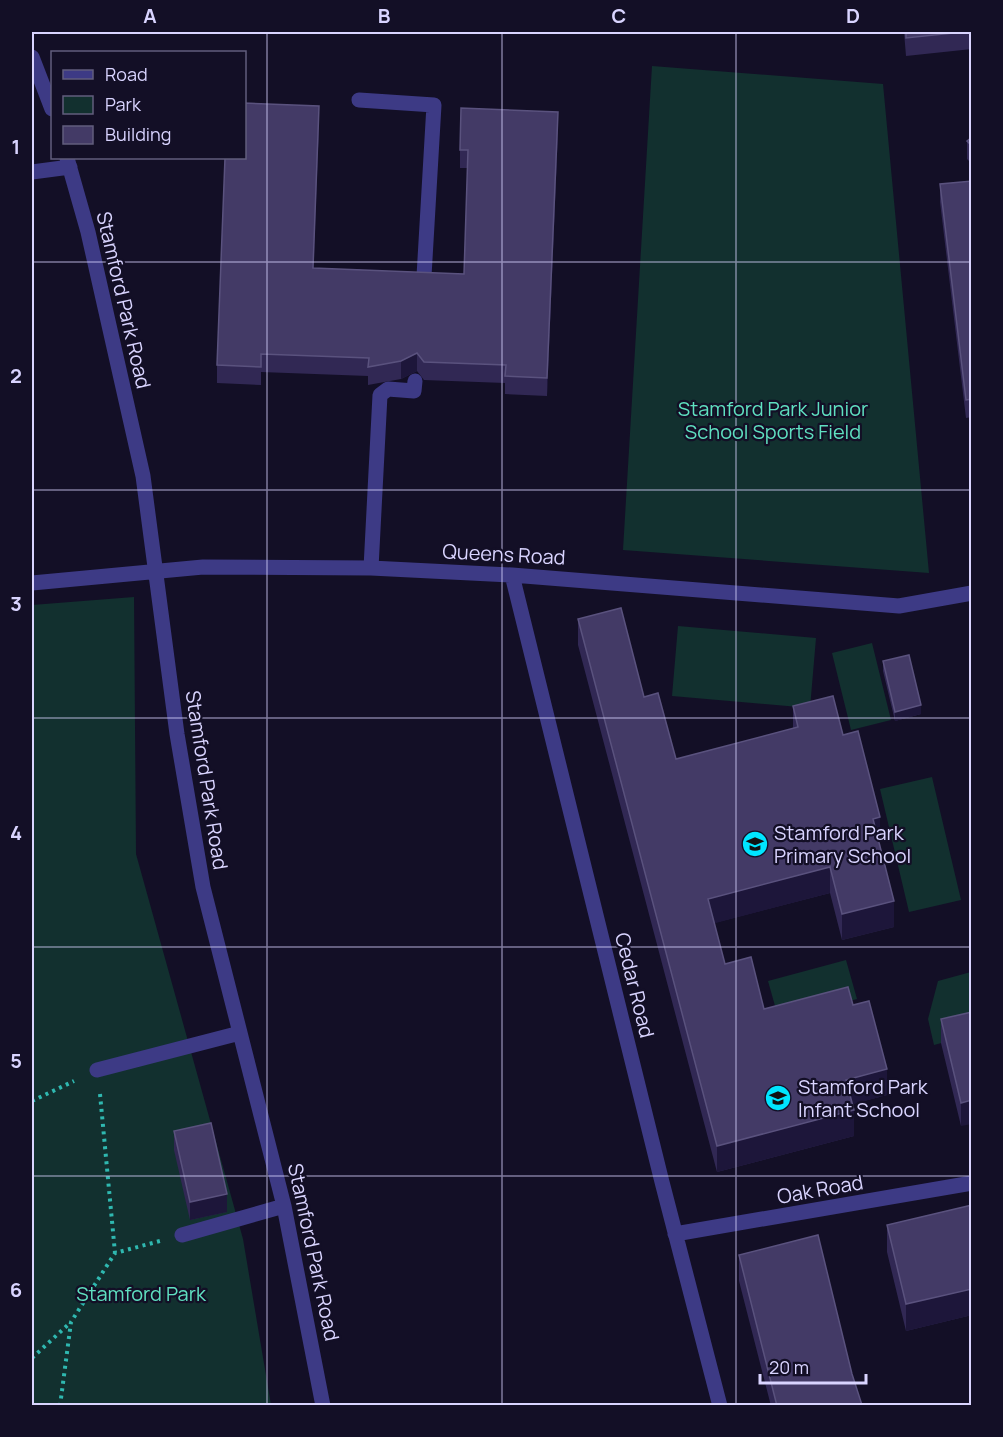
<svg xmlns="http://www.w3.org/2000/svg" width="1003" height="1437" font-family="Manrope,sans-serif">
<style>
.park{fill:#12302f}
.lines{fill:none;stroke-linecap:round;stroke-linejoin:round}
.path{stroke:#2fb8b0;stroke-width:4;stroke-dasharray:3 4.5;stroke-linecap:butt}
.minor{stroke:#3d3a85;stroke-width:15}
.wall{fill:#312854}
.shaded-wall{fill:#1d163a}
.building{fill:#433a66;stroke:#5a527e;stroke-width:1.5}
.grid{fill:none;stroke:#d9d4ff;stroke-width:1.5;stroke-opacity:0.55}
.labels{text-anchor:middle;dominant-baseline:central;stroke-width:4.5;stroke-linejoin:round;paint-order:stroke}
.street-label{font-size:20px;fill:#d9d4ff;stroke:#130f26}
.park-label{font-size:20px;fill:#5fe0c0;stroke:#130f26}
.poi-label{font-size:20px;fill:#d9d4ff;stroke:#130f26;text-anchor:start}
.neatline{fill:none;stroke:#d9d4ff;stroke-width:2}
.grid-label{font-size:20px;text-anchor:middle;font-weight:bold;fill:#d9d4ff}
</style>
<rect width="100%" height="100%" fill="#130f26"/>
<path class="park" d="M652,66L883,84L929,573L623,550Z
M134,597L136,854L243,1239L271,1405L32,1406V605Z
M678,626L816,638L810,708L672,696Z
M872,643L891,720L851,730L832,653Z
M932,777L961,900L909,912L880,789Z
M846,960L857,999L779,1020L768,981Z
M971,972V1035L934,1045L928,1019L938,981Z"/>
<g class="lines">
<path class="path" d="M100,1094L115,1253
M32,1101L74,1081
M32,1358L71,1322
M60,1406L71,1322L115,1253L160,1241"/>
<path class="minor" d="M32,57L52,109
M359,100L434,105L424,276
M67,158L88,232L143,476L177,734L203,887L284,1206L323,1406
M32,172L70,167
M371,568L380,395L388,389L414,391L415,381
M512,575L662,1182L720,1406
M32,583L203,567L371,568L512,575L899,606L972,593
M97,1070L240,1033
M675,1234L972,1183
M182,1235L284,1206"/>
</g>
<path class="wall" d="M904,32H972V49L906,56Z
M319,125L313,268L464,274L468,168H460V150L558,130L547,396L505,394V383L424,380L417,371L401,379L368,385V376L261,372V385L217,383V365Z
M972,137V164L967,159V141Z
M972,181V417L966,418L940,202V184Z
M578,619L644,697L676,759L793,729V706L843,735L880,843H879L894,927L842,940L830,893L714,923L725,964L764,1009L853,1005L887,1095L852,1104L854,1136L717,1172L578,645Z
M883,661L921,714L895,721L883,671Z
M972,1012L961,1126L941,1043V1019Z
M174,1131L227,1212L190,1220L174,1150Z
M972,1205V1315L906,1331L887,1252V1225Z
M739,1255L852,1374L862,1406H771L739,1281Z"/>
<path class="shaded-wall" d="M319,106V125L313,286V268Z
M558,112V130L547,396V378Z
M417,353V371L401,379V361Z
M921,705V714L895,721V712Z
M880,817V843L873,845V819Z
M830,867V893L708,925V899Z
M894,901V927L842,940V914Z
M887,1069V1095L846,1106V1080Z
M972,1100V1124L961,1126V1103Z
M854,1110V1136L717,1172V1146Z
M227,1194V1212L190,1220V1202Z
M972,1289V1315L906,1331V1304Z"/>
<path class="building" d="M906,32H963L906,38Z
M244,103L319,106L313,268L464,274L468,150H460L461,108L558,112L547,378L505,376L506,365L424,362L417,353L401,361L368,367L369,358L261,354V367L217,365L225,158H244Z
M972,137V146L967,141Z
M972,181V399L966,400L940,184Z
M621,608L644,697L658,693L676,759L798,727L793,706L833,696L843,735L858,731L880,817L873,819L894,901L842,914L830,867L708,899L725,964L751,957L764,1009L848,987L853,1005L869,1001L887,1069L846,1080L854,1110L717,1146L578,619Z
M909,655L921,705L895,712L883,661Z
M972,1012V1100L961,1103L941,1019Z
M211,1123L227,1194L190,1202L174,1131Z
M972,1205V1289L906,1304L887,1225Z
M818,1235L852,1374L862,1405L860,1406H777L739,1255Z"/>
<path class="grid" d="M267,32V1406M502,32V1406M736,32V1406M32,262H972M32,490H972M32,718H972M32,947H972M32,1176H972"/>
<defs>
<g id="school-disc" transform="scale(1.35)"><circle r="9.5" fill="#00e5ff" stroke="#130f26"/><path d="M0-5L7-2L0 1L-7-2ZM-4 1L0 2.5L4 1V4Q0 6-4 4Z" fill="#111"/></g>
</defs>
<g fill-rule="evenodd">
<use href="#school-disc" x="755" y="844"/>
<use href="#school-disc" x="778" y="1098"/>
</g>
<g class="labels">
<g class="street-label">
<text transform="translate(124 300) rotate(77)">Stamford Park Road</text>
<text transform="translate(504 554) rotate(3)">Queens Road</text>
<text transform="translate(207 780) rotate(81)">Stamford Park Road</text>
<text transform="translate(635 985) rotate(76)">Cedar Road</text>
<text transform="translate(820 1189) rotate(-10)">Oak Road</text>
<text transform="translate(314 1252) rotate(78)">Stamford Park Road</text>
</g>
<g class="park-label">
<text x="773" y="408">Stamford Park Junior<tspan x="773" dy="23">School Sports Field</tspan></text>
<text x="141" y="1293">Stamford Park</text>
</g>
<g class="poi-label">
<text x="774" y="832">Stamford Park<tspan x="774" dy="23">Primary School</tspan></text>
<text x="798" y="1086">Stamford Park<tspan x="798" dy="23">Infant School</tspan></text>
</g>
</g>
<rect width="1003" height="1437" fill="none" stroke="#130f26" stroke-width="66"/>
<rect x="51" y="51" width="195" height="108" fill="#130f26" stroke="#625e7d" stroke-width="1.5"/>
<rect x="63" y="70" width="30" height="9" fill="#3d3a85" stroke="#625e7d" stroke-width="1.5"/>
<text x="105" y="81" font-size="18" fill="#d9d4ff">Road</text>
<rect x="63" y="96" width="30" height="18" fill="#12302f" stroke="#625e7d" stroke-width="1.5"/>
<text x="105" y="111" font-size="18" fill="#d9d4ff">Park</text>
<rect x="63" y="126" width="30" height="18" fill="#433a66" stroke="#625e7d" stroke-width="1.5"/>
<text x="105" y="141" font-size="18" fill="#d9d4ff">Building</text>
<path d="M760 1374v9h106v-9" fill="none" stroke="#d9d4ff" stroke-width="3"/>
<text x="769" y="1374" font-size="18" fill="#d9d4ff" stroke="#130f26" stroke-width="4.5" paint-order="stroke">20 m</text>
<rect x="33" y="33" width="937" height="1371" class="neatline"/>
<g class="grid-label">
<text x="150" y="23">A</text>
<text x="384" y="23">B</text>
<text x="619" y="23">C</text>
<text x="853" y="23">D</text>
<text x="16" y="154">1</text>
<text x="16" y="383">2</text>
<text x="16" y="611">3</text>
<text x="16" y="840">4</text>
<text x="16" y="1068">5</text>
<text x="16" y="1297">6</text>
</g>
</svg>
